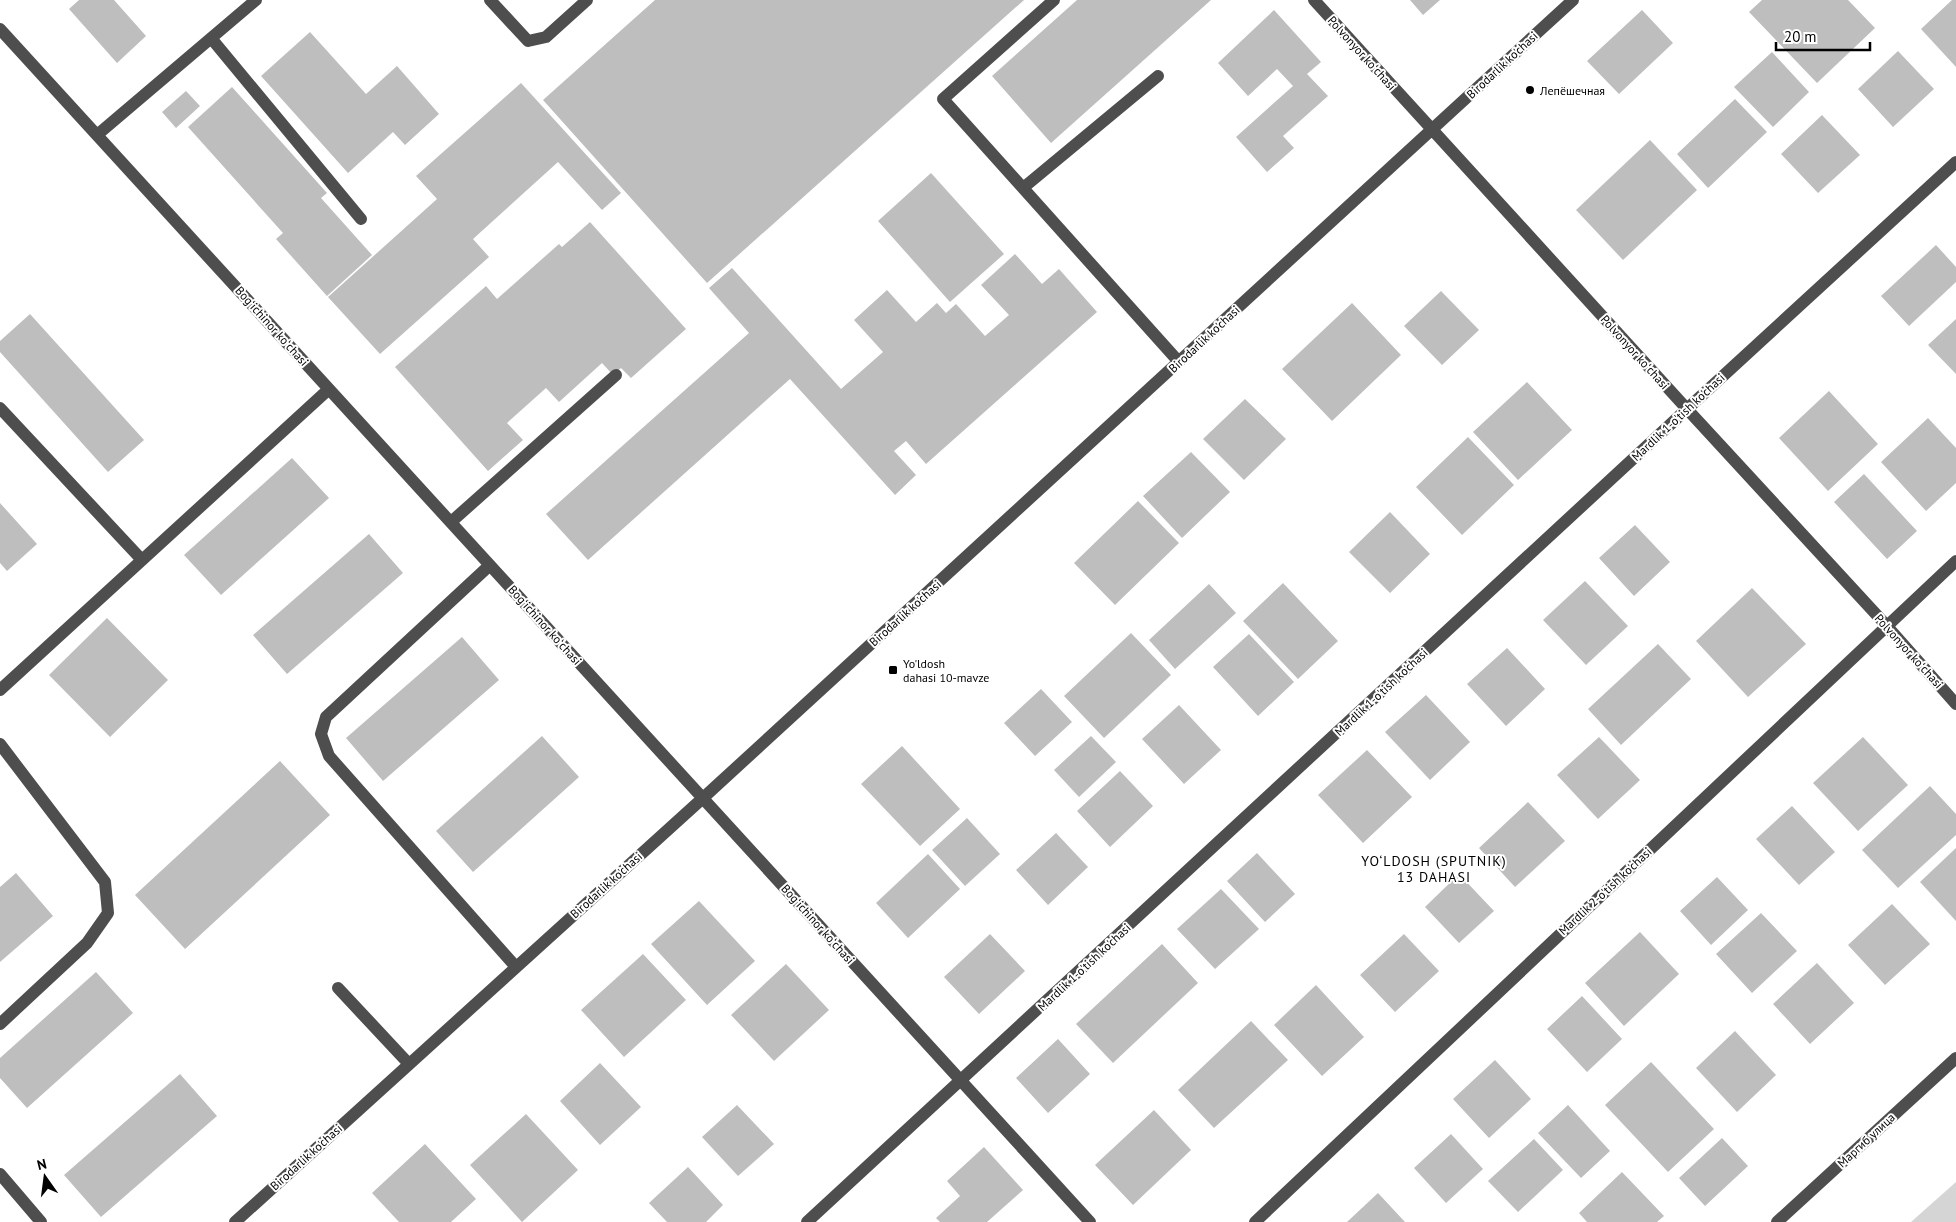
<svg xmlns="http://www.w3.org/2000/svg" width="1956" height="1222" font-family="'PT Sans',sans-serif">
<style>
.green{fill:#d5d5d5}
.building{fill:#bebebe}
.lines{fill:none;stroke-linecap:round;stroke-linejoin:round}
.minor{stroke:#4e4e4e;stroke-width:12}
.poi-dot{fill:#000;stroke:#fff;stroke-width:2}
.labels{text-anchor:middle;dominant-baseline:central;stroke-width:4;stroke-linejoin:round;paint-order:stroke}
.street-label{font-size:12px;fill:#000;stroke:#fff}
.poi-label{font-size:12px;fill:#000;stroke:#fff;text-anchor:start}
.neighbourhood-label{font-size:14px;letter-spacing:1px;fill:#000;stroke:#fff}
</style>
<rect width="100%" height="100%" fill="#fff"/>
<path class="green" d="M1956,1182V1222H1911Z"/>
<path class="building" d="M79,0H114L146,36L117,63L69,9Z
M655,0H1024L707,283L543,100Z
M1077,0H1211L1051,143L992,76Z
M1410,0H1440L1423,15Z
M1762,0H1848L1875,28L1817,83L1749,12Z
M1952,0H1956V67L1921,29Z
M1274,10L1321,62L1307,74L1328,96L1283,136L1294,148L1267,172L1236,137L1293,86L1277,69L1248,96L1218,63Z
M1642,10L1673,43L1619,94L1587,61Z
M310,32L366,94L397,66L439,114L405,145L393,132L348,173L261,76Z
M1898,51L1934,89L1893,127L1858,89Z
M1772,52L1809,92L1773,127L1734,87Z
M521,83L621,193L602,210L558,162L473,239L489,257L380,354L328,297L437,199L416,176Z
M232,87L327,193L321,198L372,255L327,296L276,239L283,233L188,127Z
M186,91L200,106L176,128L162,112Z
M1735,99L1767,132L1708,188L1677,154Z
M1822,115L1860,155L1818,193L1781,154Z
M1650,140L1697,190L1623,260L1576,210Z
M931,173L1004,254L950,302L878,221Z
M590,222L686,329L631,378L621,368L613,375L602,363L559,402L546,388L507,423L523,440L488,471L395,367L486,286L497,299L559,244L562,247Z
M1936,245L1956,267V282L1909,326L1881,296Z
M1015,254L1042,284L1059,269L1097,312L926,464L906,441L894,451L916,475L895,495L790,379L588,560L546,514L749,333L709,288L732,268L841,389L883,352L854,320L887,290L916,322L937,303L946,313L956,304L985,336L1009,315L981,285Z
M1441,291L1479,330L1442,365L1404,326Z
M1352,303L1401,355L1332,421L1282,369Z
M30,314L144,440L108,472L0,352V341Z
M1956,319V374L1928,345Z
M1527,382L1572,430L1518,480L1473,432Z
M1829,391L1878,444L1828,491L1779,438Z
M1245,399L1286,439L1244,480L1203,439Z
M1928,418L1956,448V483L1926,511L1881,462Z
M1468,437L1514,485L1462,535L1416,487Z
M1191,452L1230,492L1182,538L1143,496Z
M292,458L329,498L221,595L184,555Z
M1864,474L1917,531L1887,559L1834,502Z
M1138,501L1179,543L1115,605L1074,563Z
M0,503L37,544L7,571L0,563Z
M1390,512L1430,554L1390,593L1349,552Z
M1635,525L1670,562L1634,596L1599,558Z
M369,534L403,573L287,674L253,635Z
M1585,581L1628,626L1586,665L1543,620Z
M1283,583L1338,641L1298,679L1243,621Z
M1209,584L1236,613L1175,669L1149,640Z
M1752,588L1806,644L1748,697L1696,641Z
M107,618L168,680L110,737L49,675Z
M1131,633L1171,675L1104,738L1064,696Z
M1249,634L1294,682L1258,716L1213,667Z
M462,637L499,680L383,781L346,738Z
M1658,644L1691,679L1621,745L1588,709Z
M1507,648L1545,689L1506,726L1467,684Z
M1041,689L1072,722L1035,756L1004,723Z
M1426,695L1470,742L1430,780L1385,732Z
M1179,705L1221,750L1184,784L1142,739Z
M542,736L579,777L473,872L436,831Z
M1091,736L1116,762L1079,797L1054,770Z
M1599,737L1640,780L1598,819L1557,775Z
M1863,737L1908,785L1858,831L1813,783Z
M902,746L960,809L920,846L861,784Z
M1367,750L1412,797L1363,843L1318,795Z
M280,761L330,815L185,949L135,895Z
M1120,771L1153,806L1110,847L1077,811Z
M1930,786L1956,814V835L1898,888L1862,850Z
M1528,802L1565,841L1515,887L1479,848Z
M1792,806L1835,852L1799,885L1756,839Z
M967,818L1000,854L965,886L932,850Z
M1056,833L1088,867L1048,905L1016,870Z
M1956,848V921L1920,882Z
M1257,853L1295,894L1265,922L1227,881Z
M928,854L960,889L908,938L876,903Z
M16,873L53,916L0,962V887Z
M1459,874L1494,911L1459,943L1425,907Z
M1717,877L1748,910L1711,945L1680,911Z
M1221,889L1259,929L1215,969L1177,929Z
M699,901L755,961L707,1005L651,944Z
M1892,904L1930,944L1885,985L1848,945Z
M1761,913L1797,951L1752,993L1716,954Z
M1640,932L1679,974L1624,1026L1585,983Z
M990,934L1025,971L979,1014L944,977Z
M1404,934L1439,971L1395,1012L1360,975Z
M1162,944L1198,983L1113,1063L1076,1024Z
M643,954L686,1000L624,1057L581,1010Z
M1817,963L1854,1003L1810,1044L1773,1004Z
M786,964L829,1010L774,1061L731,1015Z
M96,972L133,1013L27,1108L0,1078V1058Z
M1316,985L1364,1037L1322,1076L1274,1025Z
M1582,996L1622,1039L1587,1072L1547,1029Z
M1251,1021L1288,1060L1214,1128L1178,1090Z
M1735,1031L1776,1075L1737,1112L1696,1068Z
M1058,1039L1090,1074L1048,1113L1016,1078Z
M1495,1060L1531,1099L1489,1138L1453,1099Z
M1651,1062L1714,1129L1668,1172L1605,1105Z
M600,1063L641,1107L600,1145L560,1101Z
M180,1074L217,1116L101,1217L64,1175Z
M737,1105L774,1144L738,1176L702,1137Z
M1568,1105L1610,1151L1581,1178L1538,1133Z
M1154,1110L1191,1150L1133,1205L1095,1165Z
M526,1114L578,1170L522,1222L470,1165Z
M1451,1134L1483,1169L1446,1203L1414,1168Z
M1722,1138L1748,1166L1705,1206L1679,1178Z
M1534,1139L1563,1170L1518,1212L1488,1181Z
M425,1144L476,1199L451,1222H399L372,1193Z
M984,1147L1023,1190L987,1222H940L936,1218L960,1196L947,1181Z
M688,1167L723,1205L706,1222H667L649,1203Z
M1622,1172L1664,1216L1657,1222H1587L1579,1213Z
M1378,1193L1405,1222H1347Z"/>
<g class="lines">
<path class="minor" d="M490,0L528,41L546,37L587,0
M1054,0L943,99L1179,362
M1314,0L1687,409L1886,625L1956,704
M0,29L1090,1222
M211,38L361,219
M97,135L256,0
M1023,188L1158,76
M0,408L142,560
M451,522L616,375
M490,565L326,717L321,734L329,756L516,967
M0,690L329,389
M0,744L105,882L108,913L87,943L0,1024
M338,988L409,1064
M0,1174L41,1222
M235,1222L703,798L1573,0
M807,1222L1687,409L1956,162
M1255,1222L1956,561
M1777,1222L1956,1058"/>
</g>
<g class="poi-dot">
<circle cx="1530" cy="90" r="5"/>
<rect x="888" y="665" width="10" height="10" rx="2.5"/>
</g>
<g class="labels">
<g class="street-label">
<text transform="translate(1362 53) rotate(48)">Polvonyor koʻchasi</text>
<text transform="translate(1502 65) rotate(-43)">Birodarlik ko'chasi</text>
<text transform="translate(272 326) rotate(48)">Bogʻichinor koʻchasi</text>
<text transform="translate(1204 339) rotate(-43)">Birodarlik ko'chasi</text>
<text transform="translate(1635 352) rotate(48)">Polvonyor koʻchasi</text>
<text transform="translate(1678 417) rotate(-43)">Mardlik 1-o'tish ko'chasi</text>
<text transform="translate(905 613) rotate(-42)">Birodarlik ko'chasi</text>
<text transform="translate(545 625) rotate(48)">Bogʻichinor koʻchasi</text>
<text transform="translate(1909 651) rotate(48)">Polvonyor koʻchasi</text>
<text transform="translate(1381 692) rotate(-43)">Mardlik 1-o'tish ko'chasi</text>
<text transform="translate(606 885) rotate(-42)">Birodarlik ko'chasi</text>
<text transform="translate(1605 891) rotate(-43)">Mardlik 2-o'tish ko'chasi</text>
<text transform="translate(818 924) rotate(48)">Bogʻichinor koʻchasi</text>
<text transform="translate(1084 967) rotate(-43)">Mardlik 1-o'tish ko'chasi</text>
<text transform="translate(1866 1140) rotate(-43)">Маргиб улица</text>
<text transform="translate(306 1157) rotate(-42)">Birodarlik ko'chasi</text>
</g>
<g class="poi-label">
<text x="1540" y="90">Лепёшечная</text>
<text x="903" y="663">Yo'ldosh<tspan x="903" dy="14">dahasi 10-mavze</tspan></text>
</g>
<g class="neighbourhood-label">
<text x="1434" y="861">YO‘LDOSH (SPUTNIK)<tspan x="1434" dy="16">13 DAHASI</tspan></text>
</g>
</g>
<g transform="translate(45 1177) rotate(346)" stroke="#ffffff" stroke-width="4" paint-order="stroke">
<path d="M0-4L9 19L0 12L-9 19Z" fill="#000000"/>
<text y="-8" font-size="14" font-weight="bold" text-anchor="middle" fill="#000000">N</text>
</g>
<path d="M1776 42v8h94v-8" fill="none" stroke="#000000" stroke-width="2.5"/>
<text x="1784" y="42" font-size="15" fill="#000000" stroke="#ffffff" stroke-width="4" paint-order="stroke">20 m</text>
</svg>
